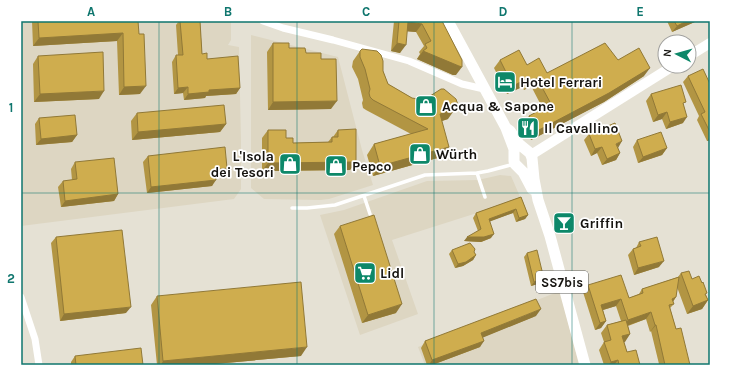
<svg xmlns="http://www.w3.org/2000/svg" width="731" height="386" font-family="Karla,sans-serif">
<style>
.built{fill:#ddd6c2}
.lines{fill:none;stroke-linecap:round;stroke-linejoin:round}
.lane{stroke:#fff;stroke-width:3.5}
.street{stroke:#fff;stroke-width:7}
.secondary{stroke:#fff;stroke-width:10}
.primary{stroke:#fff;stroke-width:11}
.wall{fill:#b29543}
.shaded-wall{fill:#917937}
.building{fill:#cfad4e;stroke:#917937}
.grid{fill:none;stroke:#0f766e;stroke-width:1;stroke-opacity:0.55}
.labels{text-anchor:middle;dominant-baseline:central;stroke-width:3.5;stroke-linejoin:round;paint-order:stroke}
.shield{fill:#fff;stroke:#5b5a57;stroke-width:1}
.shield-label{font-size:13px;font-weight:bold;fill:#15130f}
.poi-label{font-size:14px;font-weight:bold;fill:#15130f;stroke:#fff;text-anchor:start}
.neatline{fill:none;stroke:#0f766e;stroke-width:1.5}
.grid-label{font-size:13px;text-anchor:middle;font-weight:bold;fill:#0f766e}
</style>
<rect width="100%" height="100%" fill="#e5e1d4"/>
<path class="built" d="M21,21H231V40L228,45L239,47L241,142V189L234,199L21,226Z
M251,35L338,57L362,150L373,185L329,199L320,200L264,199L251,188Z
M500,175L511,176L521,199L392,240L418,314L360,335L320,215L344,210L427,181L478,180Z
M560,291L579,365H425L418,347Z"/>
<g class="lines">
<path class="lane" d="M477,173L485,197
M364,196L370,214
M292,208H307L335,205L425,175L477,173L488,171L514,164"/>
<path class="street" d="M263,21L283,28L333,40L409,61L462,84L484,89
M21,297L35,339L39,365"/>
<path class="secondary" d="M689,56L710,43
M531,155L673,66"/>
<path class="primary" d="M448,21L506,128L514,149V161L515,164L523,172L532,189
M506,128L510,131L519,144L530,153L532,158L534,179L538,200L550,236L585,365"/>
</g>
<path class="wall" d="M32,21H138L140,94L119,95L117,41L33,46Z
M179,21H200L202,54L240,88L236,94L206,96L205,98L184,100L183,93L174,94L172,62L176,55H178L176,25Z
M394,21H442L456,75H453L417,59L420,54L419,52L424,46L416,32L407,31L400,53L391,51Z
M667,21H697L672,32Z
M273,43L306,53L321,59L331,109L268,110L267,52Z
M360,51L383,71L388,84L448,119L442,121L441,157L373,176L367,155L374,144L411,134L366,110L363,108L362,103L363,100L358,79L352,67L353,61Z
M38,56L99,99L34,102L33,64Z
M500,60L527,65L547,73L618,60L644,76L604,102L531,140L523,124L529,116L543,109L531,86L524,90L522,87L507,94L494,68Z
M688,76L710,84V140L707,141L697,120L699,116L683,82Z
M651,94L684,106L683,123L666,129L662,119L653,122L646,101Z
M137,113L226,124L220,132L132,140L131,121Z
M39,118L77,135L72,142L36,145L35,124Z
M268,130L286,138L293,143L328,142L332,137H333L338,130L356,162L350,170L262,171V138Z
M589,134L618,148L620,153L616,160L602,165L597,153L591,156L584,140Z
M637,140L667,148L662,155L638,163L633,147Z
M148,156L223,175H216L212,186L147,193L143,162Z
M75,162L118,194L114,201L61,207L58,187L63,181L72,180L71,169Z
M521,197L528,215L525,219L516,222L513,213L490,221L491,238L481,242L464,241L478,231L473,218L476,213Z
M340,226L396,313L362,323L334,234Z
M56,237L126,313L60,321L51,243Z
M639,242L659,267L634,275L628,255L633,249L636,248Z
M452,250L476,255L473,260L463,266L455,268L449,254Z
M527,253L544,279L541,283L531,286L524,257Z
M681,273L692,279L706,295L708,300L702,309L687,314L677,287L676,297L673,302L674,304L670,308L676,329L690,365H659V364L651,331L650,332L646,319L628,326L630,334L624,342L627,352L640,365H604L599,350L604,342L601,333L607,325L621,321L616,306L603,310L606,321L601,328L595,330L583,292L588,285L629,298L639,294L642,289L678,277Z
M157,296L301,356L204,365H157L151,305Z
M536,316L483,337L480,347L432,365H427L421,348L425,341Z
M75,356L143,365H71V362Z"/>
<path class="shaded-wall" d="M687,21H697L672,32L677,26Z
M408,22L422,24L416,32L402,31Z
M123,33L117,41L33,46L39,38Z
M397,43L406,45L400,53L391,51Z
M423,51L462,67L456,75H453L417,59Z
M650,68L644,76L604,102L531,140L537,131Z
M528,78L522,87L507,94L513,86Z
M537,78L531,86L524,90L530,82Z
M146,86L140,94L119,95L124,87Z
M188,87L183,93L174,94L178,88Z
M240,88L236,94L206,96L205,98L184,100L188,94L209,90Z
M104,91L99,99L34,102L40,94Z
M337,101L331,109L268,110L273,102Z
M458,105L448,119L432,124L440,114Z
M667,112L662,119L653,122L658,115Z
M687,117L683,123L666,129L670,122Z
M226,124L220,132L132,140L138,132Z
M77,135L72,142L36,145L41,139Z
M710,136V140L707,141Z
M622,141L618,148L616,144Z
M449,147L441,157L373,176L380,166Z
M602,147L597,153L591,156L595,149Z
M667,148L662,155L638,163L643,157Z
M620,153L616,160L602,165L607,159Z
M356,162L350,170L262,171L268,163Z
M227,168L223,175L211,176L215,170Z
M216,180L212,186L147,193L151,187Z
M118,194L114,201L61,207L65,201Z
M516,209L513,213L486,223L489,219Z
M528,215L525,219L516,222L519,218Z
M494,234L491,238L481,242L464,241L467,237Z
M476,255L473,260L463,266L455,268L458,264Z
M664,261L659,267L634,275L638,268Z
M544,279L541,283L531,286L534,282Z
M676,297L671,304L672,299Z
M621,299L616,306L596,312L601,305Z
M708,300L702,309L687,314L693,306Z
M402,304L396,313L362,323L368,315Z
M131,307L126,313L60,321L64,314Z
M541,309L536,316L477,340L481,333Z
M651,312L646,319L623,327L628,320Z
M606,321L601,328L595,330L600,323Z
M655,325H656L651,331L650,332Z
M630,334L625,342L617,344L622,336Z
M484,341L480,347L432,365H429L432,360Z
M307,347L301,356L204,365H161L163,361Z
M618,360L614,365H608L611,362Z"/>
<path class="building" d="M38,21H138L139,34H144L146,86L124,87L123,33L39,38Z
M180,21H200L202,54L207,53V59L238,56L240,88L209,90V92L188,94V87L178,88L176,55H183Z
M399,21H442L462,60V67L459,66L423,51L427,48L425,44L431,41L422,24L408,22L406,45L397,43Z
M674,21H687L677,26Z
M273,43H289V48H305L306,53H321V59H336L337,101L273,102Z
M605,43L618,60L639,48L650,68L609,93L537,131L529,116L551,104L537,78L530,82L528,78L513,86L500,60L519,50L527,65L539,58L547,73Z
M362,49L377,51L381,55L383,61V71L388,84L412,98L418,99L427,98L441,89H444L456,99L458,105L455,109L440,114L449,147L380,166L374,144L428,129L373,100L370,97L369,93L370,89L365,69L360,57V51Z
M103,52L104,91L40,94L38,56Z
M703,69L710,84V132L701,114L705,112L688,76Z
M681,85L686,102L683,103L687,117L670,122L667,112L658,115L651,94Z
M224,105L226,124L138,132L137,113Z
M75,115L77,135L41,139L39,118Z
M615,123L622,141L616,144L620,153L607,159L602,147L595,149L589,134Z
M356,129V162L268,163V130H286V138H293V143L332,142V137H338V130Z
M661,132L667,148L643,157L637,140Z
M225,147L227,168L215,170L216,180L151,187L148,156Z
M114,158L118,194L65,201L63,181L77,179L75,162Z
M521,197L528,215L519,218L516,209L489,219L494,234L484,237H467L481,229L476,213Z
M374,215L402,304L368,315L340,226Z
M122,230L131,307L64,314L56,237Z
M657,237L664,261L638,268L633,249L641,246L639,242Z
M470,243L475,249L474,252L476,255L466,262L458,264L452,250Z
M537,250L544,279L534,282L527,253Z
M689,271L692,279L699,276L702,283L703,282L707,293L705,294L708,300L693,306L681,273Z
M621,275L629,298L643,293L642,289L679,277L676,297L672,299L674,304L669,305L676,329L681,328L690,365H665L656,325H655L651,312L628,320L621,299L601,305L606,321L600,323L588,285Z
M301,282L307,347L163,361L157,296Z
M536,299L541,309L481,333L484,341L432,360L425,341Z
M626,320L630,334L622,336L627,352L636,350L640,365H619L618,360L611,362L604,342L611,340L607,325Z
M141,348L143,365H76L75,356Z"/>
<path class="grid" d="M159,21V365M297,21V365M434,21V365M572,21V365M21,193H710"/>
<defs>
<g id="hotel-square" transform="scale(1.15)"><rect x="-9" y="-9" width="18" height="18" rx="4" fill="#0d8869" stroke="#fff"/><path d="M-6-4.5h1.5V1H6V5H4.5V3h-9V5H-6ZM-4 0a1.8 1.8 0 1 1 3.6 0ZM.5 0V-2.5h3Q6-2.5 6 0Z" fill="#fff"/></g>
<g id="shop-square" transform="scale(1.15)"><rect x="-9" y="-9" width="18" height="18" rx="4" fill="#0d8869" stroke="#fff"/><path d="M-5-2.5h2.3a2.7 3.5 0 0 1 5.4 0H5L5.5 6h-11ZM-1.5-2.5h3a1.5 2.3 0 0 0-3 0Z" fill="#fff"/></g>
<g id="restaurant-square" transform="scale(1.15)"><rect x="-9" y="-9" width="18" height="18" rx="4" fill="#0d8869" stroke="#fff"/><path d="M-5-6h1v4h1v-4h1v4h1v-4h1v5L-1.5 .5V6h-2V.5L-5-1ZM5-6V6H3V1.5H1.5Q1.5-4 5-6Z" fill="#fff"/></g>
<g id="bar-square" transform="scale(1.15)"><rect x="-9" y="-9" width="18" height="18" rx="4" fill="#0d8869" stroke="#fff"/><path d="M-6-5H6L.8 .8V4.5H3.5V6h-7V4.5H-.8V.8Z" fill="#fff"/></g>
<g id="supermarket-square" transform="scale(1.15)"><rect x="-9" y="-9" width="18" height="18" rx="4" fill="#0d8869" stroke="#fff"/><path d="M-6-5.5h2.5l.6 2H6L4.5 2H-2.5L-4.4-4H-6ZM-1.5 3.2a1.3 1.3 0 1 0 .1 0ZM3 3.2a1.3 1.3 0 1 0 .1 0Z" fill="#fff"/></g>
</defs>
<g fill-rule="evenodd">
<use href="#hotel-square" x="505" y="82"/>
<use href="#shop-square" x="426" y="106"/>
<use href="#restaurant-square" x="528" y="128"/>
<use href="#shop-square" x="420" y="154"/>
<use href="#shop-square" x="290" y="164"/>
<use href="#shop-square" x="336" y="166"/>
<use href="#bar-square" x="564" y="223"/>
<use href="#supermarket-square" x="365" y="273"/>
</g>
<g class="labels">
<rect class="shield" x="536" y="271" width="52" height="22" rx="3"/>
<g class="shield-label">
<text x="562" y="282">SS7bis</text>
</g>
<g class="poi-label">
<text x="520" y="82">Hotel Ferrari</text>
<text x="442" y="106">Acqua &amp; Sapone</text>
<text x="544" y="128">Il Cavallino</text>
<text x="436" y="154">Würth</text>
<text x="274" y="156" text-anchor="end">L'Isola<tspan x="274" dy="16">dei Tesori</tspan></text>
<text x="352" y="166">Pepco</text>
<text x="580" y="223">Griffin</text>
<text x="380" y="273">Lidl</text>
</g>
</g>
<rect width="731" height="386" fill="none" stroke="#ffffff" stroke-width="44"/>
<g transform="translate(677 54) rotate(276)"><circle r="19" fill="#ffffff" stroke="#a1a19f"/>
<path d="M0-3L7 15L0 10L-7 15Z" fill="#0d8869"/>
<text y="-6" font-size="11" font-weight="bold" text-anchor="middle" fill="#15130f">N</text>
</g>
<rect x="22" y="22" width="687" height="342" class="neatline"/>
<g class="grid-label">
<text x="91" y="16">A</text>
<text x="228" y="16">B</text>
<text x="366" y="16">C</text>
<text x="503" y="16">D</text>
<text x="640" y="16">E</text>
<text x="11" y="112">1</text>
<text x="11" y="283">2</text>
</g>
</svg>
